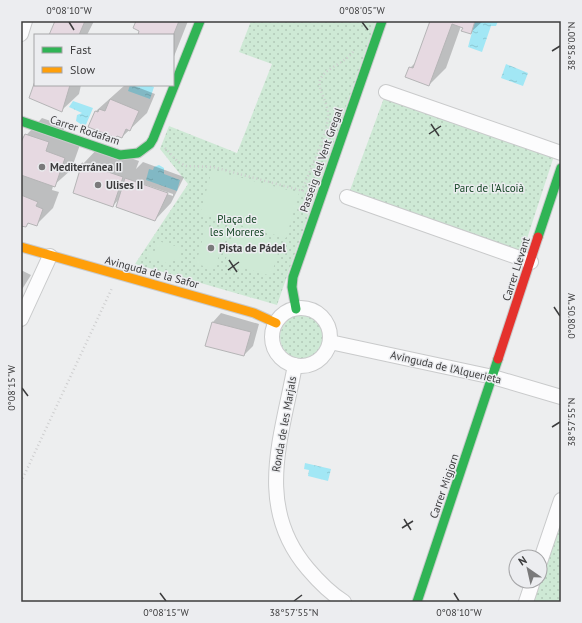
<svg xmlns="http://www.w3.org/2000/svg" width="582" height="623" font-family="'PT Sans',sans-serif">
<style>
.green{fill:url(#green-dots)}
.pitch{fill:#cee9d5}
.water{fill:url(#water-ripples)}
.shadow{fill:#0003;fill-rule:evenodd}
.building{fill:#e6d9e1;stroke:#b5b5b6}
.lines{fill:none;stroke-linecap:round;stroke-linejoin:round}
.street-casing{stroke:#c9cacb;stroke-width:16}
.fast-casing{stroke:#c9cacb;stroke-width:11}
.slow-casing{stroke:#c9cacb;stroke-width:11}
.jam-casing{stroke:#c9cacb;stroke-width:11}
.path{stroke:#cececf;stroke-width:2.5;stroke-dasharray:1 3;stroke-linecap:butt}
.street{stroke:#fcfcfd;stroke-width:14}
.fast{stroke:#30b455;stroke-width:9}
.slow{stroke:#ff9f0a;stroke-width:9}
.jam{stroke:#e5322d;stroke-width:9}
.ticks{fill:none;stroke:#3c3c3d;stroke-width:1.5}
.poi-dot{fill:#7a7a7b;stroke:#ecedf0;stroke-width:1.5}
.labels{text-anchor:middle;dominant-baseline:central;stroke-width:3;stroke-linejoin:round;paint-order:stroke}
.street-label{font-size:11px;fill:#3c3c3d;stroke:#ecedf0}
.poi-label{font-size:11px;font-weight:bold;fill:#3c3c3d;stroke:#ecedf0;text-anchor:start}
.park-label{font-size:11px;fill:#154525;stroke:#ecedf0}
.neatline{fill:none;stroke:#3c3c3d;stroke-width:1.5}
.ticks-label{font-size:10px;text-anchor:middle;fill:#3c3c3d}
</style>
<defs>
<pattern id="green-dots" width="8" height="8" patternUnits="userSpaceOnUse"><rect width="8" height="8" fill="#cee9d5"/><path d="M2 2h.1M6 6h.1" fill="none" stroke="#b2c9b8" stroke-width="1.8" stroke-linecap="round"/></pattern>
<pattern id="water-ripples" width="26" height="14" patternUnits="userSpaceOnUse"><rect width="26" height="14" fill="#a2e7f5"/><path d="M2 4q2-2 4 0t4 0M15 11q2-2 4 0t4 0" fill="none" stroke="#8cc7d3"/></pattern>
</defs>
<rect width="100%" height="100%" fill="#edeeef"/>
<path class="green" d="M251,21H376L277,305L135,264L188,184L160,149L169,126L237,153L272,64L239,52Z
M384,98L554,156L522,254L349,193Z
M280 337a22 22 0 1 1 44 0a22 22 0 1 1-44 0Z
M561,518V602H532Z"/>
<path class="pitch" d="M212,170L299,193L286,238L200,214Z
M206,226L226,231L215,269L196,264Z
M235,229L281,243L271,276L225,262Z
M158,241L182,248L179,261L172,258L170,264L148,258L149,252L154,253Z"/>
<path class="water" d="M475,21H498L496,26H491L482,52L468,47Z
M506,64L528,73L523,86L501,78Z
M130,85H149L154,87L150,99L128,91Z
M73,101L93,108L85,127L76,121L77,115L82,113L69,107Z
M159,165L164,168V174L180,180L177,191L146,180L149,169L153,170L154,167Z
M305,463L331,469L328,481L308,476L309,470L304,469Z"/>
<path class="shadow" d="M56,21H94L87,35H50Z
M137,21H188L173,59V35L141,30Z
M431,21H483L470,33L461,26L446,68L429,85L410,68L417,61Z
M35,84V85H81L79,94L62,110L30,97Z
M125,85H132L155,94L147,113L122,137L96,111Z
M42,118L65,126L62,135L81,142L71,170L53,186L52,190L59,192L53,208L36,225L30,222L26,226L21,224V141Z
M99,147L139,161L136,169L143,162L184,177L171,203L155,220L119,199L113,206L83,164ZM134,181L173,194V196L134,183Z
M21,270L31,275L21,291Z
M221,313L259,324L253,346L244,355L213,322Z"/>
<path class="building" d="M55,21H85L79,35H49Z
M136,21H179L173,36L138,35L139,31L133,28Z
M430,21H475L471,34L461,31L463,28L452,24L429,86L405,77L409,67L413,68Z
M35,81V85H70L62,112L29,98Z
M110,99L139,111L130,131L126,129L122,138L117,136L116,138L88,127L95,111L98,112L99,109L105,111Z
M25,134L49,142L46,151L65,158L55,187L21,175V142Z
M82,163L123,177L113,207L73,193Z
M125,178L168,193L155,221L116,207Z
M21,195L38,202L36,206L43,209L37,226L28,223L26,227L21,226Z
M212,322L251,332L244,356L205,346Z"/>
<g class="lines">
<g class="street-casing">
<path id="street" d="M21,34L25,21
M386,92L561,153
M347,197L531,262
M272 337a29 29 0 1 1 58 0a29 29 0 1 1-58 0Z
M21,319L50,256
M330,342L493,377L561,397
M295,365C282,437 254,506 308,569C319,582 330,593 344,602
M540,562L561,500
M526,602L533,581"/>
</g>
<g class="fast-casing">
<path id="fast" d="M21,121L120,155L138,153L150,144L153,139L200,21
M538,237L561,168
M296,309L292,287L293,277L382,21
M417,602L498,359"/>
</g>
<g class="slow-casing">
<path id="slow" d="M21,247L254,313L276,323"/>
</g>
<g class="jam-casing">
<path id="jam" d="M498,359L538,237"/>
</g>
<path class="path" d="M165,148L178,162L186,166L213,167L307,192
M302,191C309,171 327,137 328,116C329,104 317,89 320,80C325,67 346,64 354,50
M21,482L112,288"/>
<use href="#street" class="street"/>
<use href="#fast" class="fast"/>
<use href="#slow" class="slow"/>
<use href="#jam" class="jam"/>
</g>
<path class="ticks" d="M69,22L74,30M362,22L368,30M552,51L560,46M431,124L439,136M429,134L441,126M229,260L237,272M228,270L239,262M554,307L560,316M22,388L28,396M552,427L560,422M404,519L411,530M402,528L413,521M160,593L166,601M454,593L459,601M294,601L302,595"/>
<g class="poi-dot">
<circle cx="42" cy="167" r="4"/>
<circle cx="98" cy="185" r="4"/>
<circle cx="211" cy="248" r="4"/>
</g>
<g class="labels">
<g class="street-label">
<text transform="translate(85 130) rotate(18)">Carrer Rodafam</text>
<text transform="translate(321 160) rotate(-71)">Passeig del Vent Gregal</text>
<text transform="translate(516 269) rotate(-72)">Carrer Llevant</text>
<text transform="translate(152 272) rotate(15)">Avinguda de la Safor</text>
<text transform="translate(446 367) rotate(13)">Avinguda de l’Alquerieta</text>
<text transform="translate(284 424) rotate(-80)">Ronda de les Marjals</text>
<text transform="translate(444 486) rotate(-71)">Carrer Migjorn</text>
</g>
<g class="poi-label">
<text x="50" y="167">Mediterránea II</text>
<text x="106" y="185">Ulises II</text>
<text x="219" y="248">Pista de Pádel</text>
</g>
<g class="park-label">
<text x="489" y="188">Parc de l'Alcoià</text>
<text x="237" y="219">Plaça de<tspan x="237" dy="13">les Moreres</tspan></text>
</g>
</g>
<rect width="582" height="623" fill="none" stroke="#ecedf0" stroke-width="44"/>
<rect x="34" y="34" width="140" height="52" fill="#ecedf0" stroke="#a6a6a8"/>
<rect x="42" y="47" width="20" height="6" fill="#30b455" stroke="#a6a6a8"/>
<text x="70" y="54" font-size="12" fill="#3c3c3d">Fast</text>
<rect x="42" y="67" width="20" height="6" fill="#ff9f0a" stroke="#a6a6a8"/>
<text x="70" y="74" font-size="12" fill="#3c3c3d">Slow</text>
<g transform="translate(528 569) rotate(326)"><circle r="19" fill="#ecedf0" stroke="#a6a6a8"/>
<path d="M0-3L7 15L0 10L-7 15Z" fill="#7a7a7b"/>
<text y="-6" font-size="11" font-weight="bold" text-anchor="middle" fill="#3c3c3d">N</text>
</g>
<rect x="22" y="22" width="538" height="579" class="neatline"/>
<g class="ticks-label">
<text x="69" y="14">0°08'10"W</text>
<text x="362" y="14">0°08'05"W</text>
<text transform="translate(571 46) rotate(-90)" y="4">38°58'00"N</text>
<text transform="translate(571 316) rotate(-90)" y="4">0°08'05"W</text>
<text transform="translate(11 388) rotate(-90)" y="4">0°08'15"W</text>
<text transform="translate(571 422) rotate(-90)" y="4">38°57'55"N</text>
<text x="166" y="616">0°08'15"W</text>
<text x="294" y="616">38°57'55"N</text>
<text x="459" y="616">0°08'10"W</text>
</g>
</svg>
